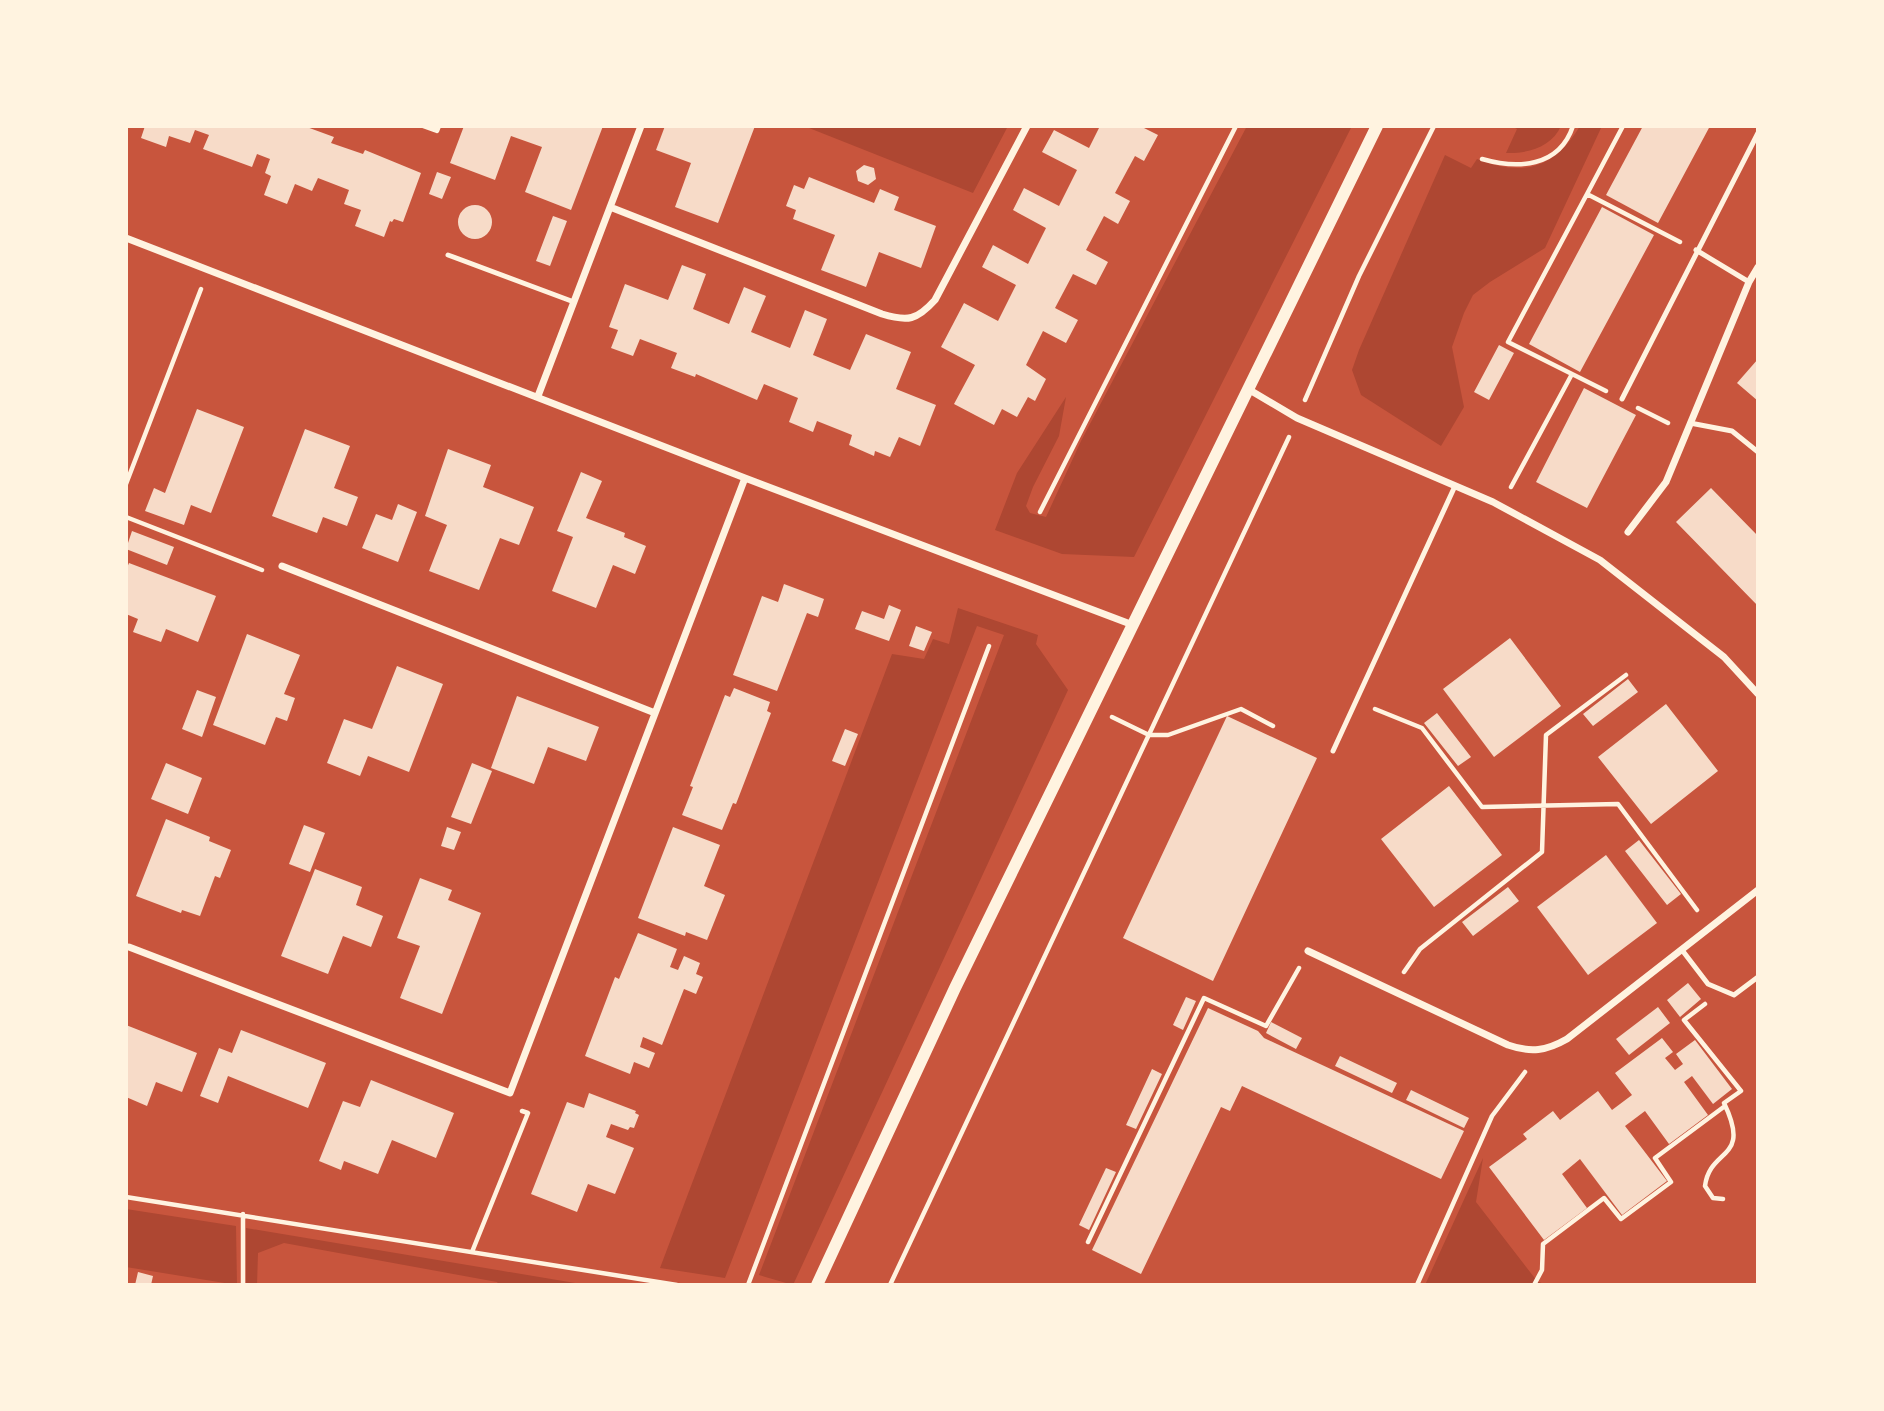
<svg xmlns="http://www.w3.org/2000/svg" width="1884" height="1411" font-family="Arial,sans-serif">
<style>
.green{fill:#ae4732}
.building{fill:#f7dbc8}
.lines{fill:none;stroke-linecap:round;stroke-linejoin:round}
.path{stroke:#fff3e0;stroke-width:4.5}
.service{stroke:#fff3e0;stroke-width:5}
.minor{stroke:#fff3e0;stroke-width:7}
.tertiary{stroke:#fff3e0;stroke-width:12}
</style>
<rect width="100%" height="100%" fill="#c8553d"/>
<path class="green" d="M804,126H1008L973,193Z
M1247,126H1352L1134,557L1062,554L995,530L1017,473L1066,397L1059,436L1033,487L1026,506L1030,513L1046,517L1081,441Z
M1511,126H1561C1552,147 1527,154 1506,153L1517,129Z
M1580,126H1602L1545,248L1490,282L1473,295L1464,313L1452,347L1464,407L1441,446L1361,395L1352,370L1359,350L1445,155L1471,168L1477,159C1523,177 1554,169 1580,126Z
M958,608L1038,635L1036,644L1068,690L793,1285L759,1275L1004,635L977,626L725,1278L660,1268L892,654L924,659L933,639L949,644Z
M1483,1158L1476,1202L1537,1281L1546,1285H1425Z
M126,1209L236,1226L237,1285L126,1267Z
M246,1228L587,1285H499L497,1282L284,1243L258,1253L257,1285H246Z"/>
<path class="building" d="M145,126H304L334,137L331,143L363,154L365,150L421,173L403,222L394,219L392,222L390,221L384,237L355,226L361,210L344,204L349,190L318,178L312,191L295,184L287,204L264,195L271,176L265,173L270,159L257,154L252,167L203,149L209,135L195,130L190,143L169,136L166,147L141,138Z
M464,126H603L571,210L525,192L542,147L511,136L495,180L450,163Z
M665,126H755L718,223L675,207L691,163L656,150Z
M1100,126H1140L1158,135L1144,161L1135,156L1115,193L1130,201L1118,224L1104,216L1086,250L1108,262L1096,285L1073,274L1055,308L1078,320L1066,343L1043,331L1026,365L1046,379L1035,401L1028,397L1017,417L1002,409L994,425L954,404L975,365L941,347L964,303L998,321L1016,285L982,267L993,245L1028,264L1046,228L1013,210L1024,188L1059,206L1077,170L1042,152L1054,130L1089,148Z
M1643,126H1710L1658,223L1606,195Z
M864,165L874,168L876,179L868,185L858,181L856,171Z
M437,172L451,177L442,199L429,194Z
M809,177L874,203L880,189L899,197L894,210L936,226L921,268L879,252L866,287L821,270L835,235L793,219L796,210L786,206L794,185L804,189Z
M458 222a17 17 0 1 1 34 0a17 17 0 1 1-34 0Z
M1602,207L1654,235L1580,372L1529,344Z
M553,216L567,221L550,266L536,261Z
M682,265L706,274L693,309L729,324L744,287L766,296L751,332L790,348L805,310L827,319L813,355L850,370L866,334L911,352L896,389L936,405L920,446L899,437L890,457L875,451L874,456L849,445L852,435L817,421L813,432L789,422L798,398L764,384L757,400L696,374L695,377L671,368L677,353L640,339L633,356L611,348L618,330L609,327L625,284L668,300Z
M1499,345L1514,353L1489,400L1474,392Z
M1758,359V401L1737,383Z
M1584,388L1636,415L1587,508L1536,482Z
M197,409L244,427L211,513L191,505L184,525L145,511L154,488L165,493Z
M305,429L350,446L334,488L358,497L347,526L323,517L317,533L272,516Z
M448,449L491,465L483,487L534,507L519,545L500,538L479,590L429,571L447,525L425,516Z
M581,472L602,481L586,518L625,533L624,537L646,546L635,574L613,565L596,608L552,591L573,537L557,531Z
M1711,488L1758,536V606L1676,522Z
M398,504L417,512L398,562L362,548L376,514L392,520Z
M132,531L174,547L167,565L126,549Z
M129,563L216,596L198,642L166,629L161,642L133,632L138,619L126,614V570Z
M784,584L824,599L818,617L807,613L777,691L733,675L762,596L778,602Z
M889,605L901,610L889,641L855,629L862,611L884,619Z
M916,626L932,632L924,651L909,646Z
M247,634L300,655L284,694L295,698L287,721L276,717L265,745L213,725Z
M1510,638L1561,706L1494,757L1443,689Z
M397,666L443,684L409,772L368,756L360,776L327,763L344,719L372,729Z
M1628,679L1638,692L1593,726L1583,714Z
M734,688L770,702L767,711L771,713L736,804L733,803L722,830L682,815L693,787L690,786L725,695L730,697Z
M197,690L216,697L202,737L182,729Z
M517,696L599,727L586,761L548,747L534,784L491,768Z
M1666,704L1718,771L1651,824L1598,757Z
M1437,713L1471,757L1458,766L1424,723Z
M1227,716L1317,758L1213,981L1123,938Z
M845,729L858,734L845,766L832,761Z
M166,763L202,778L188,814L151,799Z
M472,763L492,771L471,824L451,817Z
M1449,786L1502,855L1434,907L1381,839Z
M166,819L210,837L209,841L231,850L220,878L215,876L200,916L182,910L181,913L136,896Z
M304,825L325,833L310,872L289,864Z
M447,827L461,832L454,850L441,846Z
M673,827L720,845L704,886L725,895L707,940L686,932L685,936L638,918Z
M1639,840L1681,894L1667,905L1625,851Z
M1606,855L1657,923L1588,975L1537,907Z
M315,869L362,887L356,905L383,916L371,947L343,936L328,974L281,956Z
M420,878L452,890L448,900L481,913L442,1014L400,998L420,946L397,938Z
M1508,887L1519,901L1473,936L1462,922Z
M638,933L677,949L670,967L678,970L684,956L700,963L696,974L703,977L696,994L684,989L662,1045L643,1037L640,1047L655,1053L649,1068L634,1062L630,1074L585,1056L615,977L619,979Z
M1688,983L1701,999L1680,1017L1667,1000Z
M1186,997L1196,1001L1183,1030L1173,1025Z
M1658,1007L1670,1023L1629,1055L1616,1039Z
M1208,1008L1258,1031L1264,1038L1464,1131L1441,1179L1242,1086L1230,1111L1221,1107L1141,1274L1092,1250Z
M1271,1022L1302,1038L1296,1049L1266,1033Z
M126,1025L197,1053L182,1092L156,1082L147,1106L126,1097Z
M241,1030L326,1063L308,1108L228,1076L218,1103L200,1096L219,1048L232,1053Z
M1662,1038L1673,1052L1665,1058L1675,1070L1683,1064L1676,1054L1695,1040L1732,1089L1713,1104L1692,1076L1684,1082L1708,1115L1669,1144L1645,1111L1625,1126L1667,1181L1622,1215L1580,1159L1562,1174L1587,1208L1544,1240L1489,1167L1527,1139L1523,1134L1553,1111L1560,1120L1598,1091L1612,1110L1632,1095L1615,1073Z
M1340,1056L1397,1083L1392,1093L1335,1066Z
M1152,1069L1162,1074L1136,1129L1126,1125Z
M371,1080L454,1113L436,1158L392,1140L378,1174L344,1161L341,1170L319,1161L343,1101L360,1107Z
M1411,1090L1469,1118L1464,1128L1406,1100Z
M589,1093L636,1111L635,1113L639,1115L634,1128L630,1127L628,1130L611,1124L606,1137L634,1148L615,1194L588,1184L577,1212L531,1194L567,1102L584,1108Z
M1106,1168L1116,1172L1089,1230L1079,1225Z
M138,1272L153,1276L151,1285H135Z"/>
<g class="lines">
<path class="path" d="M423,126L437,131L439,126
M1623,126L1587,194L1680,242
M1482,159C1517,169 1559,168 1573,126
M1587,194L1508,342L1606,391
M1305,400L1359,276L1434,126
M1638,408L1668,423
M126,484L201,289
M1511,487L1572,374
M1040,512L1236,126
M126,517L262,570
M1375,709L1422,728L1482,807L1618,804L1697,910
M1112,717L1149,735H1168L1241,709L1273,726
M1404,972L1420,949L1542,852L1546,735L1626,675
M1705,1004L1684,1020L1741,1091L1724,1103C1752,1161 1710,1147 1705,1186L1713,1198L1723,1199
M126,1197L677,1285
M243,1214V1285
M1088,1242L1204,998L1266,1026L1299,968
M472,1252L528,1113L522,1111
M748,1285L989,646
M890,1285L1289,437
M1417,1285L1492,1116L1525,1072
M1534,1285L1542,1270L1543,1244L1604,1198L1621,1219L1671,1182L1655,1158L1725,1106"/>
<path class="service" d="M1696,250L1749,282
M448,255L574,302
M1622,399L1758,133
M1690,423L1732,431L1758,452
M1333,751L1455,486
M1682,950L1708,984L1734,995L1758,977"/>
<path class="minor" d="M610,207L882,314C908,322 917,320 935,300L1027,126
M126,238L745,478L1133,625
M1248,389L1297,418L1493,502L1600,560L1724,657L1758,694
M538,396L641,126
M1628,532L1666,482L1749,282L1758,267
M282,566L655,713
M129,947L510,1093L745,478
M1308,951L1508,1045C1531,1053 1546,1051 1567,1039L1758,890"/>
<path class="tertiary" d="M817,1285L955,988L1377,126"/>
</g>
<rect width="1884" height="1411" fill="none" stroke="#fff3e0" stroke-width="256"/>
</svg>
